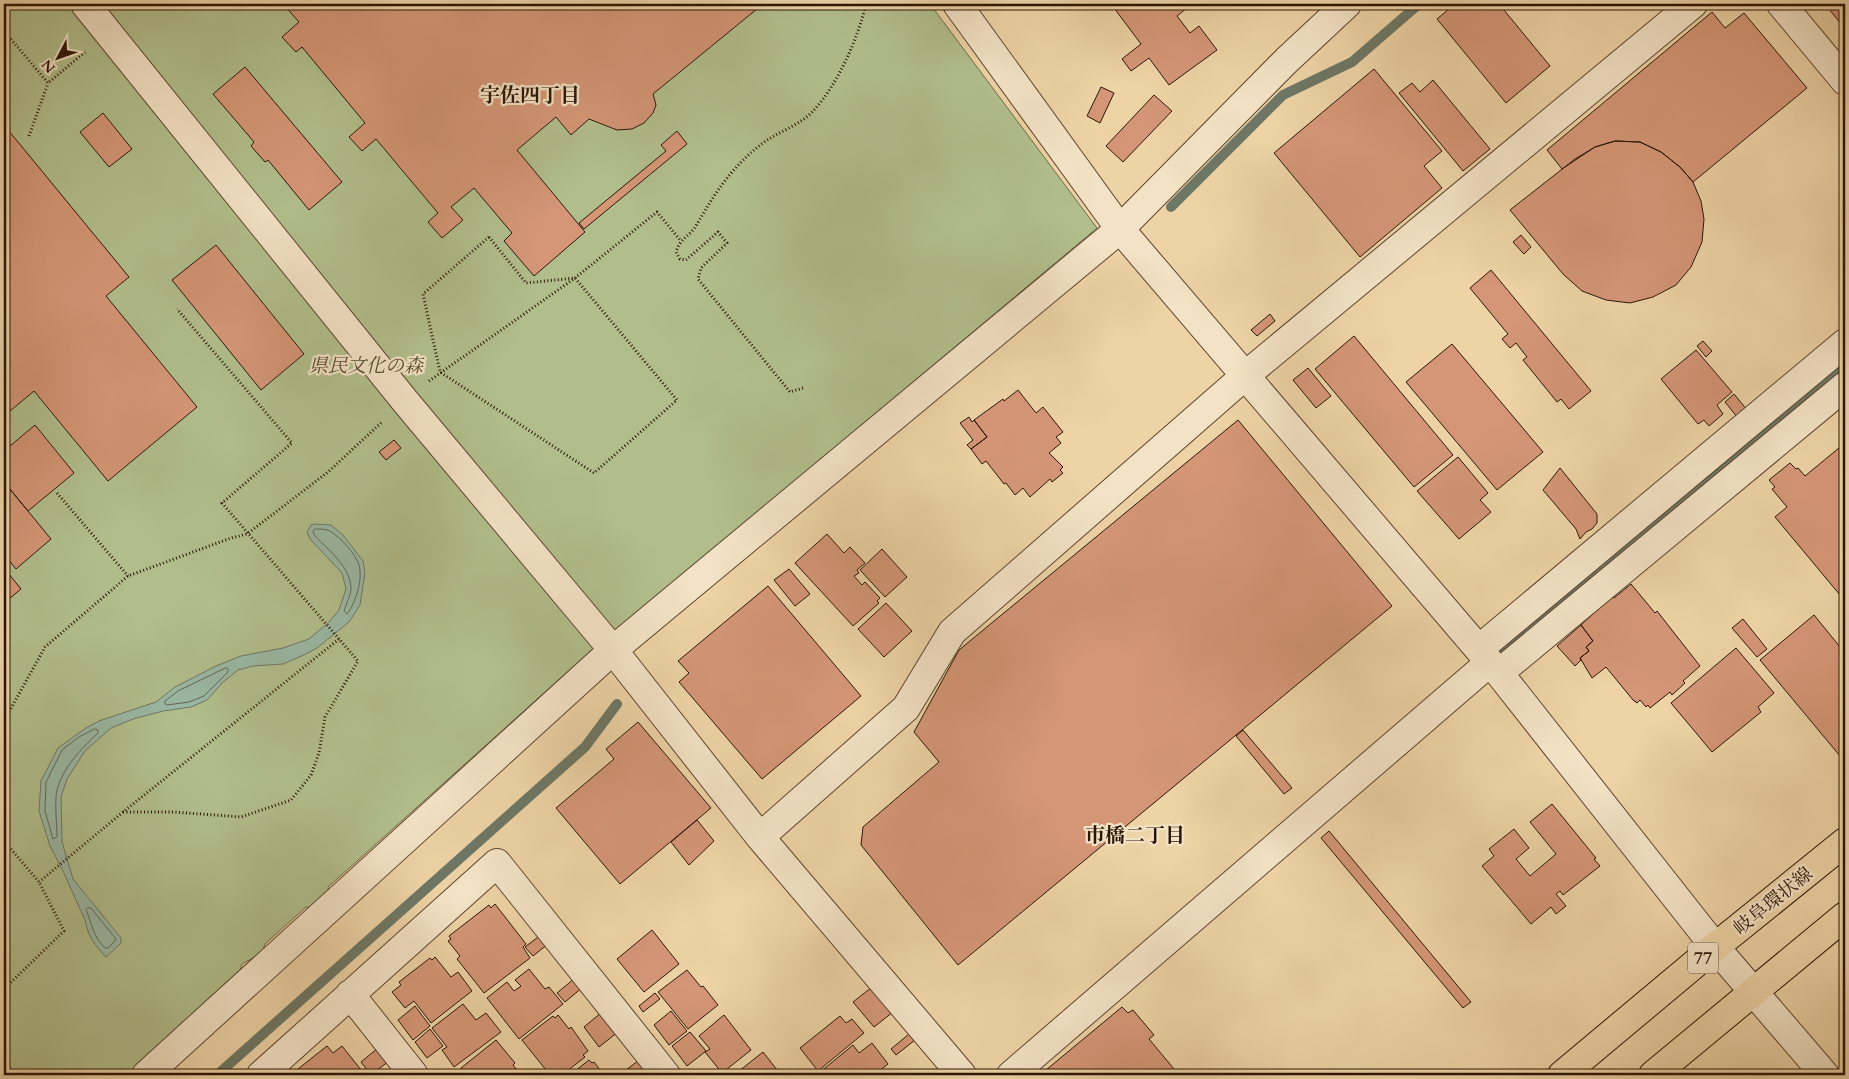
<svg xmlns="http://www.w3.org/2000/svg" width="1849" height="1079" font-family="Cardo,'Noto Serif JP',serif">
<style>
.green{fill:#b1be8c;stroke:#6e6a49}
.water{fill:#9ab8a4;stroke:#6e7765}
.lines{fill:none;stroke-linecap:round;stroke-linejoin:round}
.shore{stroke:#636755;stroke-width:1}
.stream{stroke:#6e7765;stroke-width:10}
.building{fill:#d49677;stroke:#2c1606}
.minor-casing{stroke:#5c452e;stroke-width:30}
.major-casing{stroke:#2c1606;stroke-width:30}
.path{stroke:#2c1606;stroke-width:3;stroke-dasharray:1 2.5;stroke-linecap:butt}
.minor{stroke:#f3e2c5;stroke-width:28}
.major{stroke:#edd3a6;stroke-width:28}
.labels{text-anchor:middle;dominant-baseline:central;stroke-width:4.5;stroke-linejoin:round;paint-order:stroke}
.shield{fill:#f3e2c5;stroke:#68533f;stroke-width:1}
.shield-label{font-size:18px;font-weight:bold;fill:#2c1606}
.park-label{font-size:19px;font-style:italic;fill:#54482e;stroke:#f3e2c5}
.street-label{font-size:19px;fill:#2c1606;stroke:#f3e2c5}
.neighbourhood-label{font-size:20px;font-weight:bold;fill:#2c1606;stroke:#f3e2c5}
</style>
<rect width="100%" height="100%" fill="#edd3a6"/>
<filter id="stains"><feTurbulence type="fractalNoise" baseFrequency=".004" numOctaves="4"/><feColorMatrix values="0 0 0 0 .2 0 0 0 0 .09 0 0 0 0 .02 0 0 0 .5 -.17"/></filter>
<radialGradient id="worn" r=".72"><stop offset=".6" stop-color="#630" stop-opacity="0"/><stop offset="1" stop-color="#630" stop-opacity=".3"/></radialGradient>
<path class="green" d="M4,4H930L1097,228L704,557L703,571L659,594L593,649L328,887L329,899L310,908L306,907L265,944L262,953L242,964L235,989L161,1075H16L4,1058Z"/>
<path class="water" d="M315,524L331,525L343,535L363,561L365,573L360,605L349,622L317,648L304,655L283,664L253,666L238,670L223,682L207,700L191,707L163,711L133,719L111,728L85,751L67,779L61,797L62,842L73,879L121,938V943L106,957C95,946 88,936 85,920L63,871L50,846L39,811L41,781L58,748L86,728L99,721L156,702L175,687L216,666L241,656L283,648L309,639L329,622L339,610L346,589L342,573L311,540L307,533L311,525Z"/>
<g class="lines">
<path class="shore" d="M315,529C320,529 326,529 330,531C341,538 355,553 359,565C363,580 356,602 347,614L344,611C346,604 351,595 351,588C350,566 329,551 315,536L313,532Z
M226,668L228,669V672L204,696L189,702L167,705L165,704V701L178,691Z
M95,729L98,730V733C81,749 58,772 56,797C55,810 57,824 57,837L53,839L45,811L46,782L62,750L79,737Z
M88,908H91L116,939L115,941L108,948H105C92,935 93,926 86,910Z"/>
<path class="stream" d="M1171,207L1283,95L1352,62L1419,4
M1501,652L1845,366
M217,1075L585,747L617,704"/>
</g>
<path class="building" d="M249,4H261L254,9Z
M283,4H763L653,94L656,105L653,113L644,123L632,129L617,130L589,119L571,135L556,117L517,150L585,232L534,276L504,241L512,233L474,188L451,207L463,220L442,238L428,222L438,213L376,139L362,151L349,137L365,123L302,47L296,52L282,37L299,22Z
M1111,4H1184L1187,8L1177,16L1190,33L1199,26L1217,50L1169,85L1149,58L1131,71L1122,59L1141,44Z
M1455,4H1499L1550,66L1506,103L1437,19Z
M1825,4H1845V29Z
M1712,12L1725,28L1744,13L1807,88L1693,182L1680,167L1661,152L1640,142L1615,141L1595,147L1562,169L1547,150Z
M245,67L342,182L309,210L268,160L265,162L251,146L254,142L213,94Z
M1374,69L1442,151L1424,166L1442,188L1360,257L1274,153Z
M1433,80L1490,149L1463,171L1399,93L1412,83L1420,92Z
M1101,87L1114,93L1100,123L1087,116Z
M1154,95L1172,111L1123,162L1106,146Z
M103,113L132,149L109,167L80,132Z
M4,125L129,277L106,296L197,407L108,481L34,391L4,416Z
M677,131L687,144L584,229L579,223L666,151L661,145Z
M1615,141L1640,142L1661,152L1680,167L1693,182L1701,201L1704,219L1702,242L1691,267L1676,285L1653,297L1630,303L1606,300L1582,291L1563,274L1510,210L1575,159L1595,147Z
M1521,235L1531,247L1524,254L1513,242Z
M216,245L304,354L261,390L172,280Z
M1491,270L1591,391L1569,409L1561,399L1557,402L1523,360L1527,357L1516,343L1510,348L1502,339L1508,334L1470,288Z
M1270,314L1275,321L1257,336L1251,330Z
M1354,336L1453,455L1414,487L1315,369Z
M1703,341L1712,351L1706,357L1697,346Z
M1452,344L1543,452L1497,490L1406,382Z
M1696,350L1732,392L1717,405L1723,414L1709,426L1704,420L1698,424L1661,379Z
M1308,368L1331,396L1316,408L1293,380Z
M1018,390L1036,413L1043,407L1063,432L1056,437L1061,443L1049,453L1063,467L1060,470L1063,473L1052,482L1050,479L1030,497L1023,488L1015,495L1006,483L1004,484L986,461L982,464L971,449L987,437L974,420L1003,399L1004,401Z
M1734,394L1748,411L1738,418L1725,402Z
M969,417L972,422L974,420L987,437L971,449L967,445L973,440L960,423Z
M1238,420L1392,606L958,965L861,845L863,827L939,762L914,732L959,650Z
M35,425L74,473L28,511L4,482V451Z
M394,440L401,448L386,460L379,452Z
M1845,443V601L1775,517L1787,507L1772,489L1775,487L1769,480L1790,463L1796,469L1798,468L1805,476Z
M1458,457L1488,493L1480,500L1491,512L1459,539L1417,491Z
M1560,468L1597,514V523L1592,529L1586,532L1580,539L1576,529L1543,490Z
M4,482L51,539L16,569L8,559L4,563Z
M827,534L844,553L850,547L865,563L857,570L859,573L854,576L862,585L865,582L880,598L877,601L879,603L853,626L795,563Z
M882,549L907,577L885,597L860,570Z
M4,568L21,589L4,603Z
M789,569L810,594L795,606L774,580Z
M1631,584L1655,613L1657,611L1700,666L1683,681L1685,683L1672,695L1670,692L1650,708L1648,705L1646,707L1640,700L1637,703L1633,700L1606,667L1592,678L1580,658L1589,651L1586,647L1593,641L1581,625L1612,596L1614,598Z
M768,586L861,696L762,779L679,682L689,673L678,661Z
M886,603L912,631L884,657L858,629Z
M1814,615L1845,653V762L1760,660Z
M1743,619L1767,649L1757,657L1732,628Z
M1581,625L1593,641L1586,647L1589,651L1580,658L1581,660L1575,666L1557,646Z
M1736,648L1774,693L1758,707L1761,712L1712,752L1671,703Z
M638,722L711,808L620,884L556,808L614,759L606,749Z
M1243,730L1292,788L1284,794L1236,736Z
M1552,804L1596,858L1594,859L1600,866L1563,895L1560,891L1556,894L1566,906L1556,914L1551,907L1531,924L1482,866L1494,856L1489,849L1514,829L1529,848L1516,859L1530,876L1556,854L1530,822Z
M697,820L714,841L689,865L671,842Z
M1329,831L1471,1002L1463,1008L1321,838Z
M495,904L526,944L523,947L530,958L484,993L457,959L460,956L448,941L451,939L449,936L489,905L491,908Z
M652,930L679,964L644,992L617,959Z
M542,934L548,944L533,956L525,947Z
M435,957L451,977L458,972L472,991L431,1023L414,1001L405,1008L392,992L401,985L399,982L430,958L432,960Z
M529,969L545,989L549,987L563,1004L519,1039L487,998L507,982L514,991L521,986L515,980Z
M687,970L701,987L703,986L718,1005L688,1029L658,992Z
M575,978L583,987L565,1002L557,993Z
M872,987L893,1012L874,1027L853,1002Z
M655,993L660,999L643,1012L639,1006Z
M463,1004L476,1020L486,1013L501,1032L454,1067L442,1050L447,1047L432,1028Z
M415,1006L430,1026L413,1040L398,1020Z
M1122,1007L1128,1013L1133,1010L1154,1035L1149,1039L1179,1075H1040Z
M671,1011L687,1031L669,1045L654,1025Z
M602,1012L618,1032L599,1047L584,1027Z
M558,1015L569,1029L571,1027L588,1051L583,1055L585,1057L562,1075H550L522,1040L553,1016L555,1018Z
M724,1015L751,1050L722,1073L705,1052L710,1049L699,1036Z
M840,1016L846,1023L852,1019L864,1033L818,1071L800,1048Z
M430,1029L443,1046L427,1058L415,1042Z
M690,1032L706,1051L687,1066L672,1046Z
M909,1034L915,1040L896,1055L891,1049Z
M496,1040L515,1063L513,1065L521,1075H466L461,1068Z
M872,1043L888,1064L874,1075H821L819,1073L853,1045L859,1053Z
M327,1046L333,1053L342,1046L365,1075H294L293,1073Z
M378,1048L389,1061L371,1075L361,1062Z
M763,1052L781,1075H734Z
M589,1060L592,1063L594,1062L604,1075H570Z
M639,1060L651,1075H622L621,1074Z"/>
<g class="lines">
<g class="minor-casing">
<path id="minor" d="M85,4L405,401L613,650L760,837L962,1075
M957,4L1120,229L1499,673L1715,947L1825,1075
M1781,4L1845,81
M1479,649L1845,343
M1499,673L1845,386
M760,837L906,708L952,632L1246,375L1693,4
M350,994L414,1075
M146,1075L613,650L1120,229L1287,60L1347,4
M261,1075L497,863L666,1075
M1011,1075L1489,663"/>
</g>
<g class="major-casing">
<path id="major" d="M1562,1075L1715,947L1845,842
M1653,1075L1845,916"/>
</g>
<path class="path" d="M4,31L48,83L85,52
M29,136L48,83
M489,237L526,283L575,278L677,400L594,473L440,372L423,294Z
M429,381L575,278L657,212L681,241
M803,388L790,392L698,279L701,268L727,243L718,232L686,260L680,259L676,252C680,238 689,237 696,226C714,194 733,165 763,143C779,131 801,125 814,110C838,84 858,38 866,4
M57,493L128,576
M4,721L45,647L128,576L231,538L247,534L328,472L382,422
M123,812H172L241,817L291,800L311,775L319,753L325,717L358,661L222,503L292,443L177,309
M4,841L39,882L64,931L4,989
M39,882L123,812L339,639"/>
<use href="#minor" class="minor"/>
<use href="#major" class="major"/>
</g>
<g class="labels">
<rect class="shield" x="1688" y="942.5" width="30" height="31" rx="4"/>
<g class="shield-label">
<text x="1703" y="958">77</text>
</g>
<g class="park-label">
<text x="366" y="366">県民文化の森</text>
</g>
<g class="street-label">
<text transform="translate(1773 901) rotate(-39)">岐阜環状線</text>
</g>
<g class="neighbourhood-label">
<text x="530" y="95">宇佐四丁目</text>
<text x="1135" y="835">市橋二丁目</text>
</g>
</g>
<rect width="1849" height="1079" fill="none" stroke="#edd3a6" stroke-width="20"/>
<rect x="5" y="5" width="1839" height="1069" fill="none" stroke="#2c1606" stroke-width="2.5"/>
<rect x="10" y="10" width="1829" height="1059" fill="none" stroke="#2c1606"/>
<g transform="translate(58 58) rotate(229)" stroke="#f3e2c5" stroke-width="4" paint-order="stroke">
<path d="M0-4L9 19L0 12L-9 19Z" fill="#2c1606"/>
<text y="-8" font-size="14" font-weight="bold" text-anchor="middle" fill="#2c1606">N</text>
</g>
<rect width="100%" height="100%" filter="url(#stains)"/>
<rect width="100%" height="100%" fill="url(#worn)"/>
</svg>
